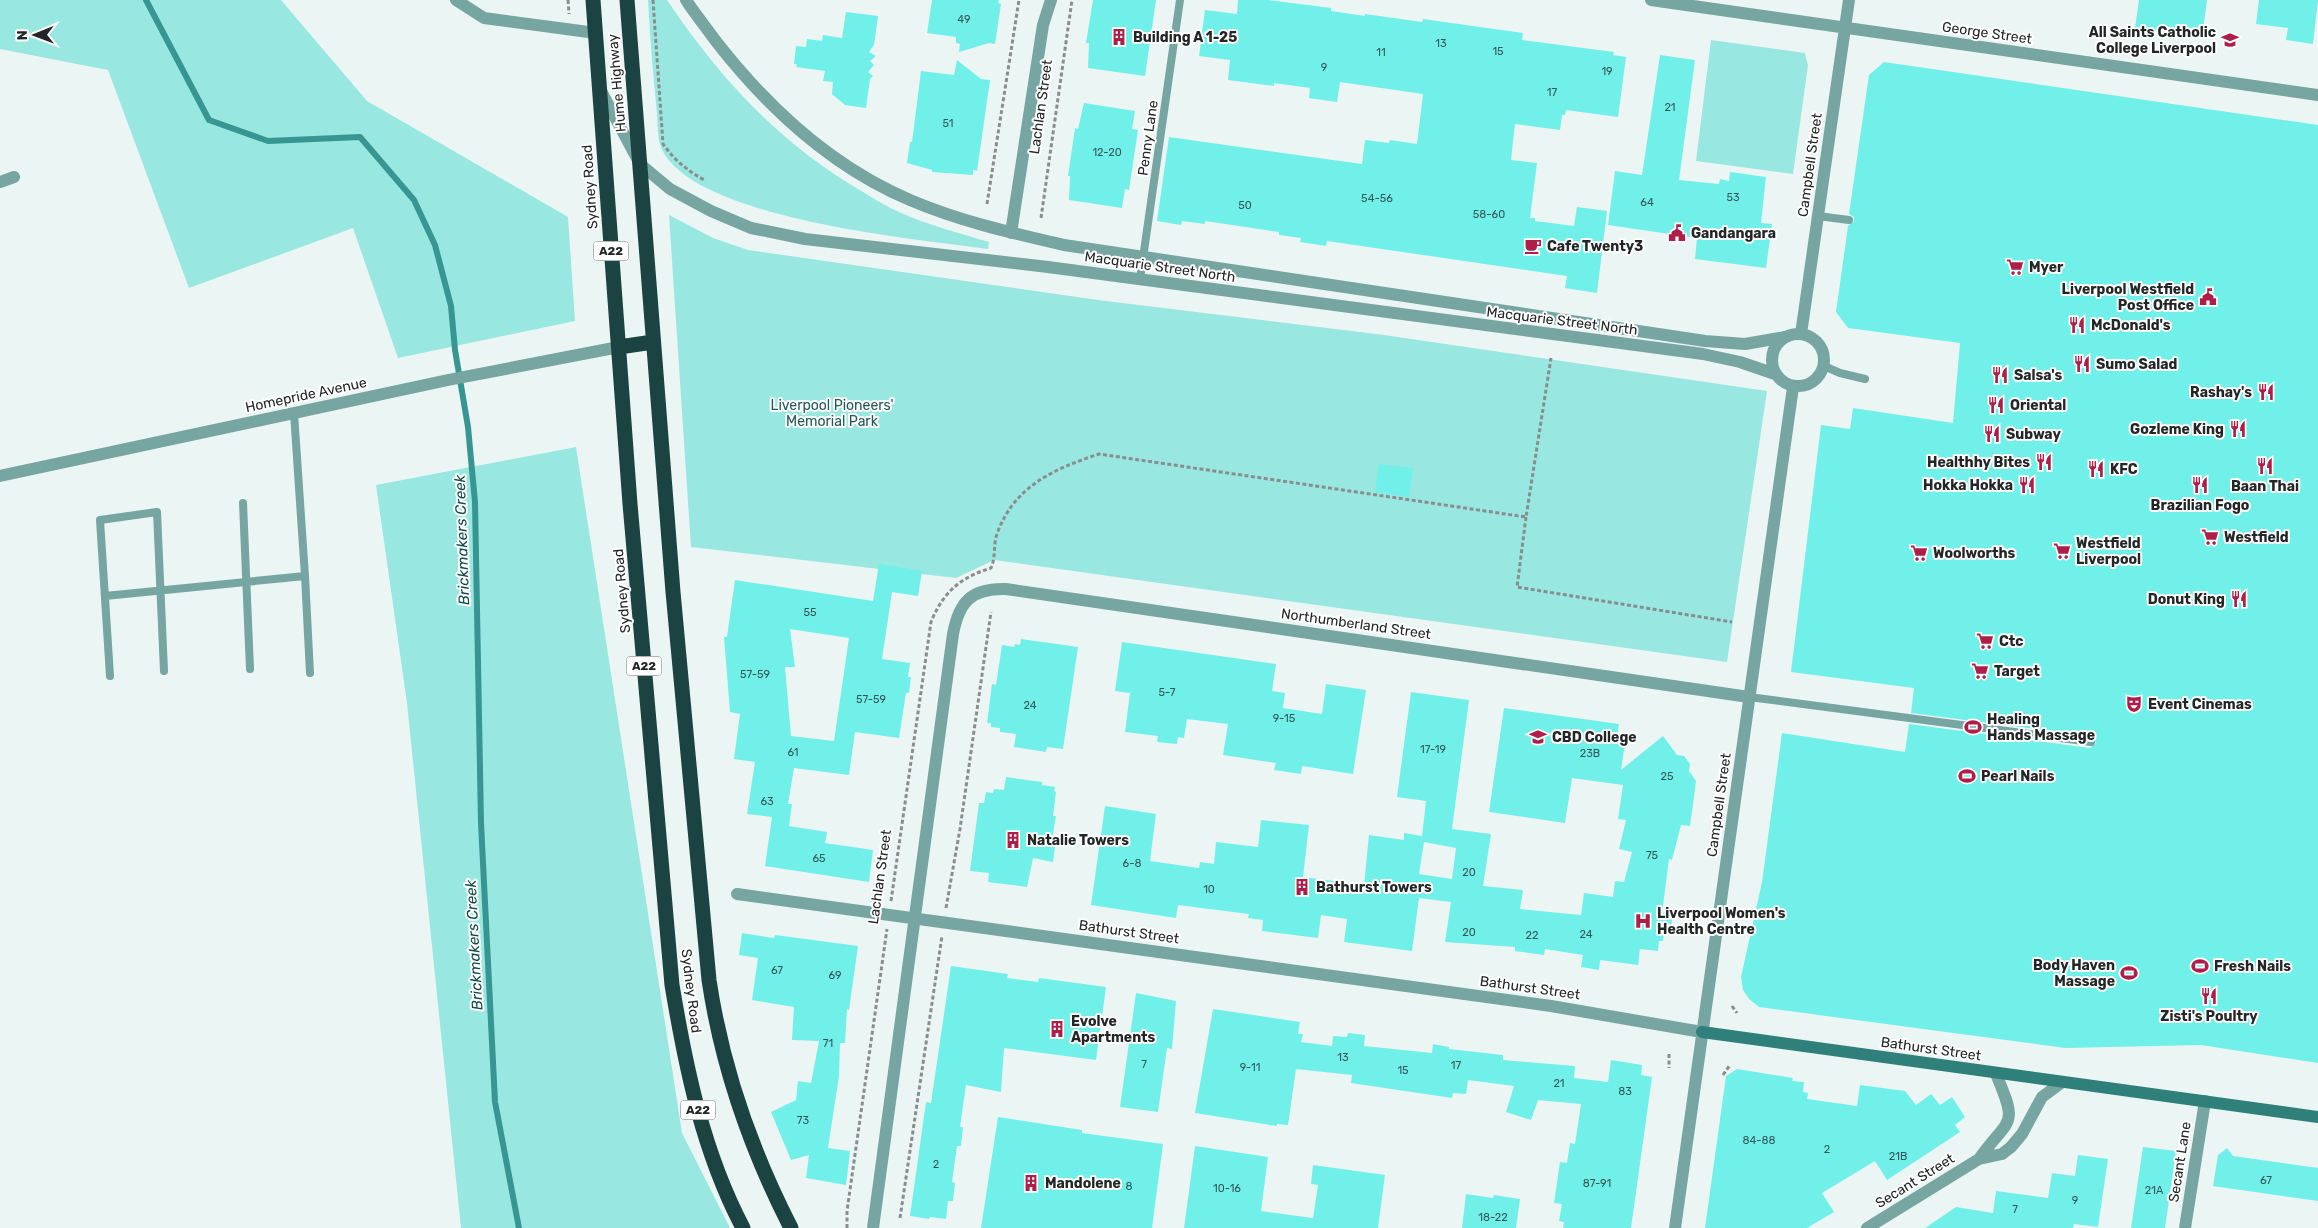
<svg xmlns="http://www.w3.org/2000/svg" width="2318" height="1228" font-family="Rubik,sans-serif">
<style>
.green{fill:#99e7e1}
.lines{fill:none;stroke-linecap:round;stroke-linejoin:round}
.stream{stroke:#379691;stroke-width:6}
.building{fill:#71f0e9;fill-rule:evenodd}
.path{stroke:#888e8e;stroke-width:3;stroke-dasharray:4 2.5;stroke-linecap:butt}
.lane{stroke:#76a5a2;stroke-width:8}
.street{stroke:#76a5a2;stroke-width:12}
.secondary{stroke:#2f7f7b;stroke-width:12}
.highway{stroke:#1b4341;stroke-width:15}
.labels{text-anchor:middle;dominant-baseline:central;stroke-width:4;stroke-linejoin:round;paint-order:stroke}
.number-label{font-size:11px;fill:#365857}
.shield{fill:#fff;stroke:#656767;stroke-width:1}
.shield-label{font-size:12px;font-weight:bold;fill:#232626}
.poi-label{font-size:14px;font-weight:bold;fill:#232626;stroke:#fff;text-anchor:start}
.street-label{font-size:14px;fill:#232626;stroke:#fff}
.park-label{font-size:14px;fill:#215854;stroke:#fff}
.water-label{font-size:15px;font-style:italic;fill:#114a48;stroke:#fff}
</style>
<rect width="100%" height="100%" fill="#ebf5f4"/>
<path class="green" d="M0,0H281L367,101L568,217L575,321L398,358L353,228L189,288L108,70L0,49Z
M648,0H667C721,80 779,143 863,192C875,199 887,207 899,212C928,225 959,233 989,242L988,249C918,239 690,219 661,147C657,138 658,123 657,113C653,75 650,38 648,0Z
M1711,40L1805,53L1808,65L1793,174L1696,161Z
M669,215L713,238L748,250L1098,300L1384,335L1767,391L1727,662L994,560L956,578L691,547Z
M576,447L682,1133L730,1228H461L407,703L376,485Z"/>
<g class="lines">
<path class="stream" d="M146,0L209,120L268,141L360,137L414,200L435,245L451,306L455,350L468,427L475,502L481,823L495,1102L519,1228"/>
</g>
<path class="building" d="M932,0H999L998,3L1001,4L995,44L989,43L959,52L960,44L956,43V37L927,33Z
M1093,0H1156L1145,76L1088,68L1089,43H1086Z
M1238,0H1268L1331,8V11L1365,16V14L1422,22L1423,19L1523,33L1522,40L1614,52L1613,55L1626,57L1618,117L1566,110L1565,115H1562L1560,130L1515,124L1511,160L1537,163L1530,218H1535V221L1574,226L1577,207L1607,211L1597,293L1565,288L1567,276L1327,241L1326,246L1300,242L1301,238L1279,235V232L1205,221V224L1182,221L1181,225L1157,221L1169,137L1362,164L1365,140L1389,143L1390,140L1417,144L1423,94L1340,82L1337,102L1309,98L1310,88L1274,83V86L1228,80L1230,60L1199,56L1205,10L1237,14Z
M2139,0H2207L2202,38L2135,28Z
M2259,0H2318L2313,44L2286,40L2288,28L2256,24Z
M846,12L878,16L874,45L869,52L876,56L870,61L874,65L868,72L873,76L870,79L866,108L845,105L832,94L833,82L823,81L825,71L796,67L797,64H794L796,46L806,47L807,39L822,41L823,35L842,38Z
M1660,55L1695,60L1679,180L1719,184L1720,179L1729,181L1730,172L1766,177L1761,223L1772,224L1766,268L1695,259L1697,238L1608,225L1615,171L1642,175Z
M957,60L981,79L990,80L977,171L973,170V175L932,172V170L907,163L910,142H912L921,71L954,75Z
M1884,62L2318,125V1063L2201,1045L2065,1048L1759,1007L1749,999L1743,990L1741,977L1762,882L1782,733L1905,752L1909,724L2090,748L2096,743L2092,736L1911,713L1914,688L1791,672L1821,425L1850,429L1853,408L1953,423L1960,343L1848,328L1836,312L1848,226L1854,221V217L1849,214L1869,75Z
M1084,103L1135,111L1132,129L1138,130L1129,190L1125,189L1122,208L1069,200L1070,176H1068L1075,128L1078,129Z
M1379,464L1413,468L1409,497L1375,492Z
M879,564L922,571L918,596L892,592L882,659L910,663L908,677H911L909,693H906L899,738L855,732L849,775L794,768L788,804H792L789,826L827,832L825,843L873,850L869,882L765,866L772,817L747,814L755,762L734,759L740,714L730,712L724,637H727L735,580L873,601ZM790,629L849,638L834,741L791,736L785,667H795Z
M1021,639L1078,647L1063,749L1047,747L1046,752L1014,747L1016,734L1000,732V728L991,727V723H987L992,684L996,685L1002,645L1014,647L1015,644L1020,645Z
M1122,642L1276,664L1272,691L1285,693L1283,708L1322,714L1326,684L1366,690L1353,774L1302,766L1301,774L1274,770L1276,763L1223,755L1228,724L1187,719L1184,738L1178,737L1177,744L1157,742L1158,736L1125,732L1130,693L1115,691Z
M1411,692L1469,700L1452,829L1491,834L1483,886L1523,890L1520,909L1581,915L1584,893L1613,897L1615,881L1624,882L1632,852L1619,849L1626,820L1618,819L1623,785L1572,778L1565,823L1489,812L1504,708L1619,724L1616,742L1625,743L1621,770L1663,736L1677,755L1684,756L1690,764L1689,771L1696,781L1694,797L1690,826L1681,825L1672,860L1669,859L1662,913L1673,914L1670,933L1664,932L1663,941H1659L1658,951L1640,949L1638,965L1600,960L1599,970L1581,967L1583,955L1545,949L1544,955L1515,951V947L1445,942L1451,902L1419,898L1412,951L1344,942L1347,919L1321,915L1318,938L1262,931L1263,920L1248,918L1249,914L1178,905L1176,918L1091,905L1105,806L1156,814L1150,861L1199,868L1200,862L1214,864L1216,842L1258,847L1261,820L1309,825L1303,877L1364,885L1369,835L1404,840V833L1422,836L1426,801L1397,797ZM1424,842L1456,848L1452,879L1419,874Z
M1006,777L1042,782V785L1055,787L1054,791L1056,792L1053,816H1056L1051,845L1055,846L1053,862L1033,858L1027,887L988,882L989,873L970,871L979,803H984L986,792L993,793L994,789L1004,790Z
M742,933L774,938L775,935L858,946L849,1010L847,1009L845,1043H840L839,1076L828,1148L850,1151L846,1185L806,1178L809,1155L791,1160L771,1112L796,1100L798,1081L811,1083L819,1041L792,1040L794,1007L752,1000L758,958L739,955Z
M951,966L1008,974L1007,978L1038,982L1039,978L1106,987L1096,1060L1004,1048L1001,1092L966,1085L960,1127H963L961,1146H957L952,1182L955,1183L953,1201H948L946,1219L930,1217L929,1219L910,1216L926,1102L931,1103Z
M1136,993L1176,1001L1172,1049L1167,1048L1158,1112L1120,1107Z
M1213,1009L1300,1022L1298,1034H1303L1301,1042L1332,1046L1333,1036L1347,1037L1348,1033L1365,1035L1364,1046L1432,1053L1433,1044L1449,1047V1049L1503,1055V1060L1575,1066L1574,1078L1608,1082L1611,1060L1642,1065L1641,1075L1652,1077L1631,1228H1563L1564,1222L1559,1221L1562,1204L1554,1203L1560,1162L1567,1163L1570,1143L1575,1144L1581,1104L1538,1100L1531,1120L1506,1112L1514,1086L1468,1080L1466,1094L1453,1093L1452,1098L1351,1083L1352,1075L1296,1069L1288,1125L1277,1124V1126L1195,1113Z
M1737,1069L1793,1078L1792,1081L1804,1082L1803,1092L1808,1093L1807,1099L1857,1106L1860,1085L1905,1091L1916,1105L1931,1094L1940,1105L1952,1097L1965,1117L1955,1125L1960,1132L1887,1180L1875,1161L1822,1193L1834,1212L1807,1228H1705L1726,1076Z
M998,1117L1082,1130V1133L1163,1144L1152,1228H981Z
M1195,1146L1268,1157L1261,1211L1313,1218L1318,1185L1311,1184L1313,1165L1385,1175L1378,1228H1184Z
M2143,1147L2176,1151L2165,1228H2131Z
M2227,1148L2233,1156L2318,1168V1201L2213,1186L2218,1155Z
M2078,1155L2108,1159L2098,1227L2074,1224L2073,1228H1925L1956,1207L1993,1213L1996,1191L2048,1198L2052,1173L2075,1176Z
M1466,1194L1493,1198L1494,1195L1520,1199L1516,1228H1462Z"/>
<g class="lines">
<path class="path" d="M568,0L569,14
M653,0L663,144C675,161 688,171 706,181
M987,204L1019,0
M1041,218L1072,0
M1526,517L1517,587L1732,622
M891,901L931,622C943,592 961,577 991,568C996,557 993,545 997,534C1014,486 1054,469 1099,454L1526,517L1551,358
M946,908L960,829L991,612
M1732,1006L1737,1013
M1669,1054V1068
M1723,1075L1730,1065
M900,1218L942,936
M847,1228V1211L887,929"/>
<path class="lane" d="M1818,216L1849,220
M1140,279L1180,0
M1824,366L1840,373L1865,379
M243,503L250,669
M305,576L310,673
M105,596L305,576L294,413
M110,676L100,520L157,512L164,671
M1749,697L2091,742"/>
<path class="street" d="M456,0L484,18L596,33
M686,0C695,14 706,27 715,40C767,107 832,167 910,200C959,221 1012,233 1064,245L1705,341L1745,344L1785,337
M1651,0L2318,95
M601,91L640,164L670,189L711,211L751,228L805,239L1048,267L1703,354L1740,362L1775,374
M0,182L14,177
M1011,233L1043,25L1051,0
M1772 360a26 26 0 1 1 52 0a26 26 0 1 1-52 0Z
M1801,334L1849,0
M0,476L448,380L619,347
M737,894L1551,1006L1702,1032
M1979,1159C2010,1116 2019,1128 1996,1074
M873,1228L953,634C959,602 971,588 1006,589L1749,697
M1675,1228L1793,387
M1867,1228L1979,1159L2002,1154L2011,1147L2022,1134L2042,1097L2061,1083
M2185,1228L2205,1101"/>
<path class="secondary" d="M1702,1032L2318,1117"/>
<path class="highway" d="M593,0L630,504L672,985C686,1069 703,1152 743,1228
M627,0L673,592L709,980C722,1067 751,1150 791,1228
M619,347L653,342"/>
</g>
<defs>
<g id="building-bare" transform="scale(1.35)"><path d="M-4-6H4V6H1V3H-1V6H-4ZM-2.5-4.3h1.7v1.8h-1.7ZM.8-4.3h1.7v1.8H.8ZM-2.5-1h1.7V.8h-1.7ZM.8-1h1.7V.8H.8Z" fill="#af1d49" stroke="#fff" stroke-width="2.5" paint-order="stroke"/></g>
<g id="school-bare" transform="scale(1.35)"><path d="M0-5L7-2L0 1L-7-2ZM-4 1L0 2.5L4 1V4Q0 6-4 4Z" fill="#af1d49" stroke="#fff" stroke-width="2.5" paint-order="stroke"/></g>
<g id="civic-bare" transform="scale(1.35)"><path d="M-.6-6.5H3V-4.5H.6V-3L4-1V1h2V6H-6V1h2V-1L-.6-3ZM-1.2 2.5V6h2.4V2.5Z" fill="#af1d49" stroke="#fff" stroke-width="2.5" paint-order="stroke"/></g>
<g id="cafe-bare" transform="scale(1.35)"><path d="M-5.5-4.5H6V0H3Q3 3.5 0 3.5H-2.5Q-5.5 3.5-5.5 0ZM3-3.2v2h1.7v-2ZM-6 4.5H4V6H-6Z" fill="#af1d49" stroke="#fff" stroke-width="2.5" paint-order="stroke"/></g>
<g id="supermarket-bare" transform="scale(1.35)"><path d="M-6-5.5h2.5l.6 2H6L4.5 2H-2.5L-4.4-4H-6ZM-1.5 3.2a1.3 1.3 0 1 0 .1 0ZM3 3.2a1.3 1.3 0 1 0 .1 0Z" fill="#af1d49" stroke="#fff" stroke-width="2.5" paint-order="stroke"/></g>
<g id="restaurant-bare" transform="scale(1.35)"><path d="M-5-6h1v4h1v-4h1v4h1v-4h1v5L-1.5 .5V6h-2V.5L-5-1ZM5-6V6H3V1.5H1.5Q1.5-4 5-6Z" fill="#af1d49" stroke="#fff" stroke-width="2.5" paint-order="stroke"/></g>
<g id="theatre-bare" transform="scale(1.35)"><path d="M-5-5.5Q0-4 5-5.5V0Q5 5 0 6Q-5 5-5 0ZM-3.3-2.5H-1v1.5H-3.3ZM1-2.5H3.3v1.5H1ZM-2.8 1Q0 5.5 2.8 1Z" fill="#af1d49" stroke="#fff" stroke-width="2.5" paint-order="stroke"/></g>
<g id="stadium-bare" transform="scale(1.35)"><path d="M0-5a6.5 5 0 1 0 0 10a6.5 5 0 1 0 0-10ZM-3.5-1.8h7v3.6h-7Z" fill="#af1d49" stroke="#fff" stroke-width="2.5" paint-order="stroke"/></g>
<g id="university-bare" transform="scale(1.35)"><path d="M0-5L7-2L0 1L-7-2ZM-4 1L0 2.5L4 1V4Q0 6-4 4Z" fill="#af1d49" stroke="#fff" stroke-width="2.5" paint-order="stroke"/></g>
<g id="hospital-bare" transform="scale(1.35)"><path d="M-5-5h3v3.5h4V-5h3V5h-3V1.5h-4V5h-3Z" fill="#af1d49" stroke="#fff" stroke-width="2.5" paint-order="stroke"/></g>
</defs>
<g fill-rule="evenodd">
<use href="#building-bare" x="1119" y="37"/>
<use href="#school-bare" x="2230" y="40"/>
<use href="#civic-bare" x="1677" y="233"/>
<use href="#cafe-bare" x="1533" y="246"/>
<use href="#supermarket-bare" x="2015" y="267"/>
<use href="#civic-bare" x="2208" y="297"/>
<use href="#restaurant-bare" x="2077" y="325"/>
<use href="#restaurant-bare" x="2082" y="364"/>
<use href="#restaurant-bare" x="2000" y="375"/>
<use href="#restaurant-bare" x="2266" y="392"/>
<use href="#restaurant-bare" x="1996" y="405"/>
<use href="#restaurant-bare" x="2238" y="429"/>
<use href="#restaurant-bare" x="1992" y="434"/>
<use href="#restaurant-bare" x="2044" y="462"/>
<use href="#restaurant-bare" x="2265" y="466"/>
<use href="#restaurant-bare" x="2096" y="469"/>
<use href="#restaurant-bare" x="2027" y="485"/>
<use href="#restaurant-bare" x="2200" y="485"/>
<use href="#supermarket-bare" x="2210" y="537"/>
<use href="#supermarket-bare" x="2062" y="551"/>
<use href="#supermarket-bare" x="1919" y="553"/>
<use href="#restaurant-bare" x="2239" y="599"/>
<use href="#supermarket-bare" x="1985" y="641"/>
<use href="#supermarket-bare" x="1980" y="671"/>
<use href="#theatre-bare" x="2134" y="704"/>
<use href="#stadium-bare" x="1973" y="727"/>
<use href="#university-bare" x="1538" y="737"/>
<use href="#stadium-bare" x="1967" y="776"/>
<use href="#building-bare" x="1013" y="840"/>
<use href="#building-bare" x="1302" y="887"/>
<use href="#hospital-bare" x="1643" y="921"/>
<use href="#stadium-bare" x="2200" y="966"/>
<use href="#stadium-bare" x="2129" y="973"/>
<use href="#restaurant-bare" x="2209" y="996"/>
<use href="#building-bare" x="1057" y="1029"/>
<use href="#building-bare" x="1031" y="1183"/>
</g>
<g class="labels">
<g class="number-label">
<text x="964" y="19">49</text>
<text x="1441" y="43">13</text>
<text x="1498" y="51">15</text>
<text x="1381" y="52">11</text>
<text x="1324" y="67">9</text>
<text x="1607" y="71">19</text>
<text x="1552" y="92">17</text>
<text x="1670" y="107">21</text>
<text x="948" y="123">51</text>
<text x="1107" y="152">12-20</text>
<text x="1733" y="197">53</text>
<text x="1377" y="198">54-56</text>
<text x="1647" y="202">64</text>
<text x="1245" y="205">50</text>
<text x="1489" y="214">58-60</text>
<text x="810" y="612">55</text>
<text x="755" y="674">57-59</text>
<text x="1167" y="692">5-7</text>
<text x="871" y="699">57-59</text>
<text x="1030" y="705">24</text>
<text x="1284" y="718">9-15</text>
<text x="1433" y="749">17-19</text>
<text x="793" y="752">61</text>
<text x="1590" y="753">23B</text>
<text x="1667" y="776">25</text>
<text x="767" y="801">63</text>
<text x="1652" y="855">75</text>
<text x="819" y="858">65</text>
<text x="1132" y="863">6-8</text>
<text x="1469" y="872">20</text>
<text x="1209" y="889">10</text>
<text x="1469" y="932">20</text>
<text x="1586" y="934">24</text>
<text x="1532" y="935">22</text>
<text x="777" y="970">67</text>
<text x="835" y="975">69</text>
<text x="828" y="1043">71</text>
<text x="1343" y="1057">13</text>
<text x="1144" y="1064">7</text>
<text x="1456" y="1065">17</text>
<text x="1250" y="1067">9-11</text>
<text x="1403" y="1070">15</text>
<text x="1559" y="1083">21</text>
<text x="1625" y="1091">83</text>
<text x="803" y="1120">73</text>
<text x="1759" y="1140">84-88</text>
<text x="1827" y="1149">2</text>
<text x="1898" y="1156">21B</text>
<text x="936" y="1164">2</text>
<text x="2266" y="1180">67</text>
<text x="1597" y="1183">87-91</text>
<text x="1129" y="1186">8</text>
<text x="1227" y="1188">10-16</text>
<text x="2154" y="1190">21A</text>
<text x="2075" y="1200">9</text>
<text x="2015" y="1209">7</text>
<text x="1493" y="1217">18-22</text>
</g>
<g class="shield">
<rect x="593.5" y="241.5" width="35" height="19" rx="4"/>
<rect x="626.5" y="656.5" width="35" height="19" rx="4"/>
<rect x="680.5" y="1100.5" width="35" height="19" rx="4"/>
</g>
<g class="shield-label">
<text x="611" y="251">A22</text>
<text x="644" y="666">A22</text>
<text x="698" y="1110">A22</text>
</g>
<g class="poi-label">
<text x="2216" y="32" text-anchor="end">All Saints Catholic<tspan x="2216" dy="16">College Liverpool</tspan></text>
<text x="1133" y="37">Building A 1-25</text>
<text x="1691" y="233">Gandangara</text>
<text x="1547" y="246">Cafe Twenty3</text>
<text x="2029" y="267">Myer</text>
<text x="2194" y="289" text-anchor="end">Liverpool Westfield<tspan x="2194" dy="16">Post Office</tspan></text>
<text x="2091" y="325">McDonald's</text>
<text x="2096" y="364">Sumo Salad</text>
<text x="2014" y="375">Salsa's</text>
<text x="2252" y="392" text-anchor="end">Rashay's</text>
<text x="2010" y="405">Oriental</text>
<text x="2224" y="429" text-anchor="end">Gozleme King</text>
<text x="2006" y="434">Subway</text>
<text x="2030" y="462" text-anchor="end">Healthhy Bites</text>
<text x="2110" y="469">KFC</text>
<text x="2013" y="485" text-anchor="end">Hokka Hokka</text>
<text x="2265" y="486" text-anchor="middle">Baan Thai</text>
<text x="2200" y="505" text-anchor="middle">Brazilian Fogo</text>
<text x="2224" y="537">Westfield</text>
<text x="2076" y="543">Westfield<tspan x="2076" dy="16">Liverpool</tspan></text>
<text x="1933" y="553">Woolworths</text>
<text x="2225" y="599" text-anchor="end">Donut King</text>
<text x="1999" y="641">Ctc</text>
<text x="1994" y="671">Target</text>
<text x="2148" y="704">Event Cinemas</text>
<text x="1987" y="719">Healing<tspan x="1987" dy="16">Hands Massage</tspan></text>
<text x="1552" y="737">CBD College</text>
<text x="1981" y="776">Pearl Nails</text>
<text x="1027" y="840">Natalie Towers</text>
<text x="1316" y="887">Bathurst Towers</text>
<text x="1657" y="913">Liverpool Women's<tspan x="1657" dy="16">Health Centre</tspan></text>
<text x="2115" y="965" text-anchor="end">Body Haven<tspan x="2115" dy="16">Massage</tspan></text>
<text x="2214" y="966">Fresh Nails</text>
<text x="2209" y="1016" text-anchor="middle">Zisti's Poultry</text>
<text x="1071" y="1021">Evolve<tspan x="1071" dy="16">Apartments</tspan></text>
<text x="1045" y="1183">Mandolene</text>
</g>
<g class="street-label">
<text transform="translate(1987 33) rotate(8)">George Street</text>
<text transform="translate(617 83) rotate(-95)">Hume Highway</text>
<text transform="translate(1041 107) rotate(-82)">Lachlan Street</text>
<text transform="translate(1148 138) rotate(-82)">Penny Lane</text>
<text transform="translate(1810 165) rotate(-82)">Campbell Street</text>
<text transform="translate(590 187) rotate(-94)">Sydney Road</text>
<text transform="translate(1160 267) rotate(8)">Macquarie Street North</text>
<text transform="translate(1562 321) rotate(7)">Macquarie Street North</text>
<text transform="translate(306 395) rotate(-12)">Homepride Avenue</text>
<text transform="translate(622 591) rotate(-95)">Sydney Road</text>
<text transform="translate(1356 624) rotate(8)">Northumberland Street</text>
<text transform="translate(1719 805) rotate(-82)">Campbell Street</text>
<text transform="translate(880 877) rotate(-82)">Lachlan Street</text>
<text transform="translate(1129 932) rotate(8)">Bathurst Street</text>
<text transform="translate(1530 988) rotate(8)">Bathurst Street</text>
<text transform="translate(691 991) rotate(83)">Sydney Road</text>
<text transform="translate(1931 1049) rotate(8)">Bathurst Street</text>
<text transform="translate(2180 1162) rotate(-81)">Secant Lane</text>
<text transform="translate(1915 1181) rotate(-32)">Secant Street</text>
</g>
<g class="park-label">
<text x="832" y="405">Liverpool Pioneers'<tspan x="832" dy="16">Memorial Park</tspan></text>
</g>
<g class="water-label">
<text transform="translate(462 540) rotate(-92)">Brickmakers Creek</text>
<text transform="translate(474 945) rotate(-93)">Brickmakers Creek</text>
</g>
</g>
<g transform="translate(35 35) rotate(269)" stroke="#ffffff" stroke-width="4" paint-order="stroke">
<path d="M0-4L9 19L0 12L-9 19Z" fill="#232626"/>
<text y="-8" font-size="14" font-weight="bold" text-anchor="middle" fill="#232626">N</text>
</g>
</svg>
